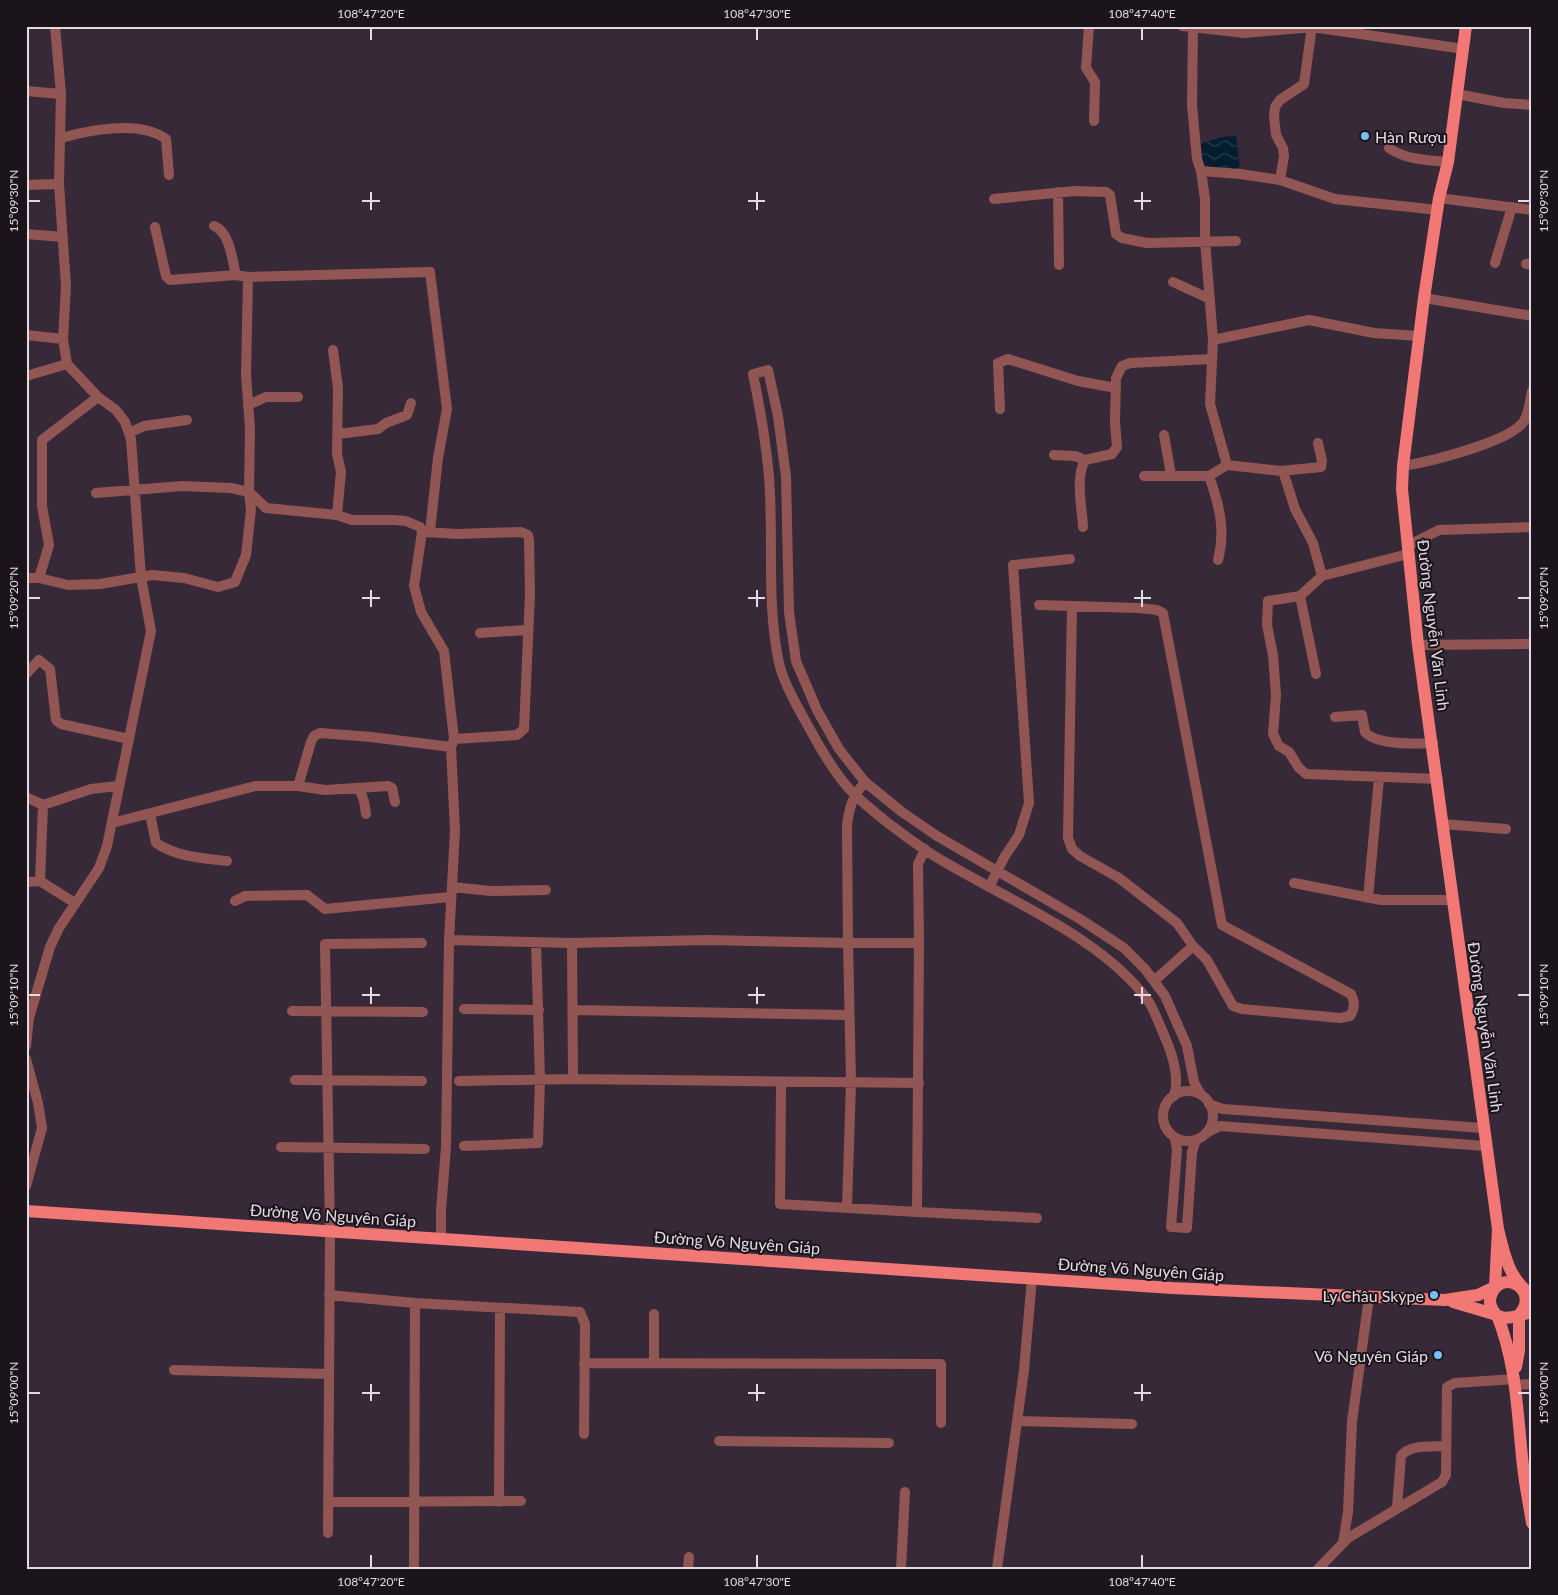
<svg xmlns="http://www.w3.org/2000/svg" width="1558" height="1595" font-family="Lato,sans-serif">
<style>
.water{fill:url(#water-waves)}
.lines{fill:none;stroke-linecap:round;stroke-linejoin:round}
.minor{stroke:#915653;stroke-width:10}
.major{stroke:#f17875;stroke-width:12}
.ticks{fill:none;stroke:#e4dae4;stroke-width:2}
.poi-dot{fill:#77bff7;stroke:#1b151b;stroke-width:2}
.labels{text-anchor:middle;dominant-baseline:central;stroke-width:4;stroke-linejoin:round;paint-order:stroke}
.poi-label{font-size:16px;fill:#e4dae4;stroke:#1b151b;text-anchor:end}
.street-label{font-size:16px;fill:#e4dae4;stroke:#1b151b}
.neatline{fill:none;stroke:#e4dae4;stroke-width:2}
.ticks-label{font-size:12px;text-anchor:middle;fill:#e4dae4}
</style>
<defs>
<pattern id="water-waves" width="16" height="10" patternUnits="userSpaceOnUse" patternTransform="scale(1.25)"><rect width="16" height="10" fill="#041d2f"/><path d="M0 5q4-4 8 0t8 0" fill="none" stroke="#283d4d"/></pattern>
</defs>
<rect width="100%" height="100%" fill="#382938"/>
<path class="water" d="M1236,136L1240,165L1236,171L1205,170L1197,145L1221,137Z"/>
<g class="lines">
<path class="minor" d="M1089,26L1086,68L1095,82L1094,121
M1182,26L1245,33L1312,27L1464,49
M1193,28L1192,105L1197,159L1201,171L1205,199V240L1213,340L1210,404L1227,465
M26,91L61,94
M1457,94L1504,103L1532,105
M61,138C90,130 140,120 166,139L169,175
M1389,148C1406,160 1427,160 1448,162
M1201,171L1240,174L1280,180L1335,199L1438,210
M1280,180L1284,156L1283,148L1276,135L1274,117L1275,107L1280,100L1304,84L1312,26
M26,185L59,184
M1058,192L1059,265
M1439,198L1532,210
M994,199L1075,191L1106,192L1110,195L1116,234L1122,238L1147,243L1236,241
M214,226C230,232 232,260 236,275
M155,227L166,276L170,280L236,275L248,277L430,272L447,409L438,458L430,531
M26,234L63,237
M1495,263L1512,207
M1526,264H1532
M1173,282L1208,298
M1424,298L1532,316
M26,335L63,339
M1213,340L1309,320L1374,333L1419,336
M333,350L338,388L337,454L341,472L337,515
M26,376L67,364
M248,405L266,397H298
M1000,409L998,363L1008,359L1078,381L1116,388
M129,433L144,426L187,420
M338,434L378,429L386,423L407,415L411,403
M1164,435L1171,475
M1054,455L1075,456L1085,460
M1403,466C1428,462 1511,442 1524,421C1529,413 1530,400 1532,391
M1281,471L1321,467L1322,461L1318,443
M1144,476H1209L1227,465L1281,471L1284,474L1295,509L1313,543L1322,576
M1209,476C1219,504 1226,530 1218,560
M96,493L182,486L231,488L249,492L266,508L337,515L352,520H394L406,521L420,527L422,532L414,586L421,612L444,651L454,739L451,747L455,831L449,940L446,1147L441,1210V1238
M1083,527C1082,506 1075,479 1085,460L1112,454L1117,447L1115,422L1116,378L1122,366L1130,363L1211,359
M425,532L457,534L521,532L528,535L529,540L530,594L524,729L517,735L454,739
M1407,546L1439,530L1532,527
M1408,554L1322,576L1300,596L1268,601L1267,625L1273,655L1276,695L1273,734L1279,746L1289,752L1299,768L1306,774L1438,779
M26,578H39L68,585L100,584L152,575L184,578L218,587L235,582L246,555L251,510L249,492L250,429L246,375L248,277
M39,578L49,545L42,506V440L98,397
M1300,596L1316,674
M1039,605L1139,608L1157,610L1163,613L1222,925L1351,994C1355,1003 1355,1008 1350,1016L1340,1018L1242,1009L1233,1006L1207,960L1193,946L1177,923L1119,878L1080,856L1072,849L1068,838L1072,607
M480,633L527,630
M1418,645L1532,644
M26,674L39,660L50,669L56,720L61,724L129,739
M1335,717L1362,715L1365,732C1376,745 1416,744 1433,743
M298,786L325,790L388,786L392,788L395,802
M359,788L364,801L366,814
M26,797L43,805L91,789L118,786
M150,814L156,843C177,857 202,858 227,861
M112,823L255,786H298L311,742L314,736L320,733L371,737L451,747
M1443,824L1506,829
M40,881L43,805
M26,882L40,881L75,903
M1294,883L1381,900H1453
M452,887L491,891L546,890
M989,887L1005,856L1019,835L1029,803L1013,565L1070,559
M1368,898L1379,778
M235,901L245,896L307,895L325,909L450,897
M449,940L572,943L708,940L848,943L847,826C849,807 853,796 865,782
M572,943L573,1079
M919,943L918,864L925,849
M1154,981L1193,946
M464,1009L539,1010
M573,1010L848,1015
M292,1011L423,1012
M26,1046L29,1018L50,947L59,928L99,868L107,846L151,631L141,577L131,439L125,422L116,410L98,397L67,364L63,339L66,286L59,184L61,94L55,26
M26,1059L38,1103L42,1128L26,1186
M295,1080L422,1081
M459,1081L573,1079L919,1083
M781,1083L780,1204L917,1212
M1163 1116a25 25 0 1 1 50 0a25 25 0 1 1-50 0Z
M1174,1096C1180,1077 1172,1053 1164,1035C1159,1024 1155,1012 1149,1002C1102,935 997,896 928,852C903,835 879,817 856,796C838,779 824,755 812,733C801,713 784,685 779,663C766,602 774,539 769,477C766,442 760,408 753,374L768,370L778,416L786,477L789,612L796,661L817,710L839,749L865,782L902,812L937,836L1080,919L1124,948L1145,969L1165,996L1187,1046L1194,1082L1201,1095
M1209,1104L1223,1109L1483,1128
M1206,1133L1220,1126L1485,1146
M1175,1138L1177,1150L1171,1227L1187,1228L1192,1152L1196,1140
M464,1146L538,1143L540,1080L536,942
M281,1147L425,1149
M847,1207L851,1082L848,943H919L917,1212L1037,1218
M329,1295L415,1303L580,1312L585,1324L584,1434
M654,1314V1363
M584,1363L941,1364V1423
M174,1370L329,1374
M1515,1385L1532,1384
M1017,1421L1132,1424
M719,1441L889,1443
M328,1502L521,1501
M499,1502L500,1308
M1397,1508L1401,1456C1410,1444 1432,1447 1445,1446
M328,1533L330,1231L325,944L422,943
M1343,1543L1348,1512L1352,1422L1369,1297
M414,1569L415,1303
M688,1569L689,1557
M901,1569L905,1492
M997,1569L1024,1370L1032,1278
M1318,1569L1348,1538L1442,1482L1446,1475L1447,1387L1455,1383L1515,1379"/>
<path class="major" d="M1466,26L1448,162L1439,198L1424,298L1403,466L1402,489L1418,645L1498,1229C1504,1254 1509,1280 1532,1295
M26,1211L1172,1288L1445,1300L1478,1295L1495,1287L1498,1229
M1453,1302L1497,1315C1517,1365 1517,1413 1523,1466C1525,1485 1529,1504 1532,1523
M1519,1315C1540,1292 1506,1269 1493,1291C1490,1296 1489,1301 1491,1306C1497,1326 1518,1315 1532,1312
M1516,1367L1519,1351V1315"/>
</g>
<path class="ticks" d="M371,28V40M757,28V40M1142,28V40M371,192V210M757,192V210M1142,192V210M28,201H40M362,201H380M748,201H765M1134,201H1151M1518,201H1530M371,590V607M757,590V607M1142,590V607M28,598H40M362,598H380M748,598H765M1134,598H1151M1518,598H1530M371,987V1004M757,987V1004M1142,987V1004M28,995H40M362,995H380M748,995H765M1134,995H1151M1518,995H1530M371,1384V1401M757,1384V1401M1142,1384V1401M28,1393H40M362,1393H380M748,1393H765M1134,1393H1151M1518,1393H1530M371,1555V1568M757,1555V1568M1142,1555V1568"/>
<g class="poi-dot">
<circle cx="1365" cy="136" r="5"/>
<circle cx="1434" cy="1295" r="5"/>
<circle cx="1438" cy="1355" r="5"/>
</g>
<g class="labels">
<g class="poi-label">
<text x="1375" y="136" text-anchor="start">Hàn Rượu</text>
<text x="1424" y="1295">Ly Châu Skype</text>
<text x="1428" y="1355">Võ Nguyên Giáp</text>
</g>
<g class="street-label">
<text transform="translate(1434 625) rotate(83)">Đường Nguyễn Văn Linh</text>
<text transform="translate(1486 1027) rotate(82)">Đường Nguyễn Văn Linh</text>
<text transform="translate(333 1215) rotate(4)">Đường Võ Nguyên Giáp</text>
<text transform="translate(737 1242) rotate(4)">Đường Võ Nguyên Giáp</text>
<text transform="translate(1141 1269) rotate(4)">Đường Võ Nguyên Giáp</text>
</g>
</g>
<rect width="1558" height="1595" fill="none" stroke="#1b151b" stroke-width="55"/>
<rect x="28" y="28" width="1502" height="1540" class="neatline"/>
<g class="ticks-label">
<text x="371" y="18">108°47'20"E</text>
<text x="757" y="18">108°47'30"E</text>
<text x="1142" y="18">108°47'40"E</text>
<text transform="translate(14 201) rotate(-90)" y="4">15°09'30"N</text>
<text transform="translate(1544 201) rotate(-90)" y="4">15°09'30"N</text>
<text transform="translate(14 598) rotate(-90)" y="4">15°09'20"N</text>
<text transform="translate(1544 598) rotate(-90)" y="4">15°09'20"N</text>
<text transform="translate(14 995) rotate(-90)" y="4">15°09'10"N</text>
<text transform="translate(1544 995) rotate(-90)" y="4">15°09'10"N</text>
<text transform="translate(14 1393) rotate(-90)" y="4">15°09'00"N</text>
<text transform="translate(1544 1393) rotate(-90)" y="4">15°09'00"N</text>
<text x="371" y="1586">108°47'20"E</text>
<text x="757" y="1586">108°47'30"E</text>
<text x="1142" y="1586">108°47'40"E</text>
</g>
</svg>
